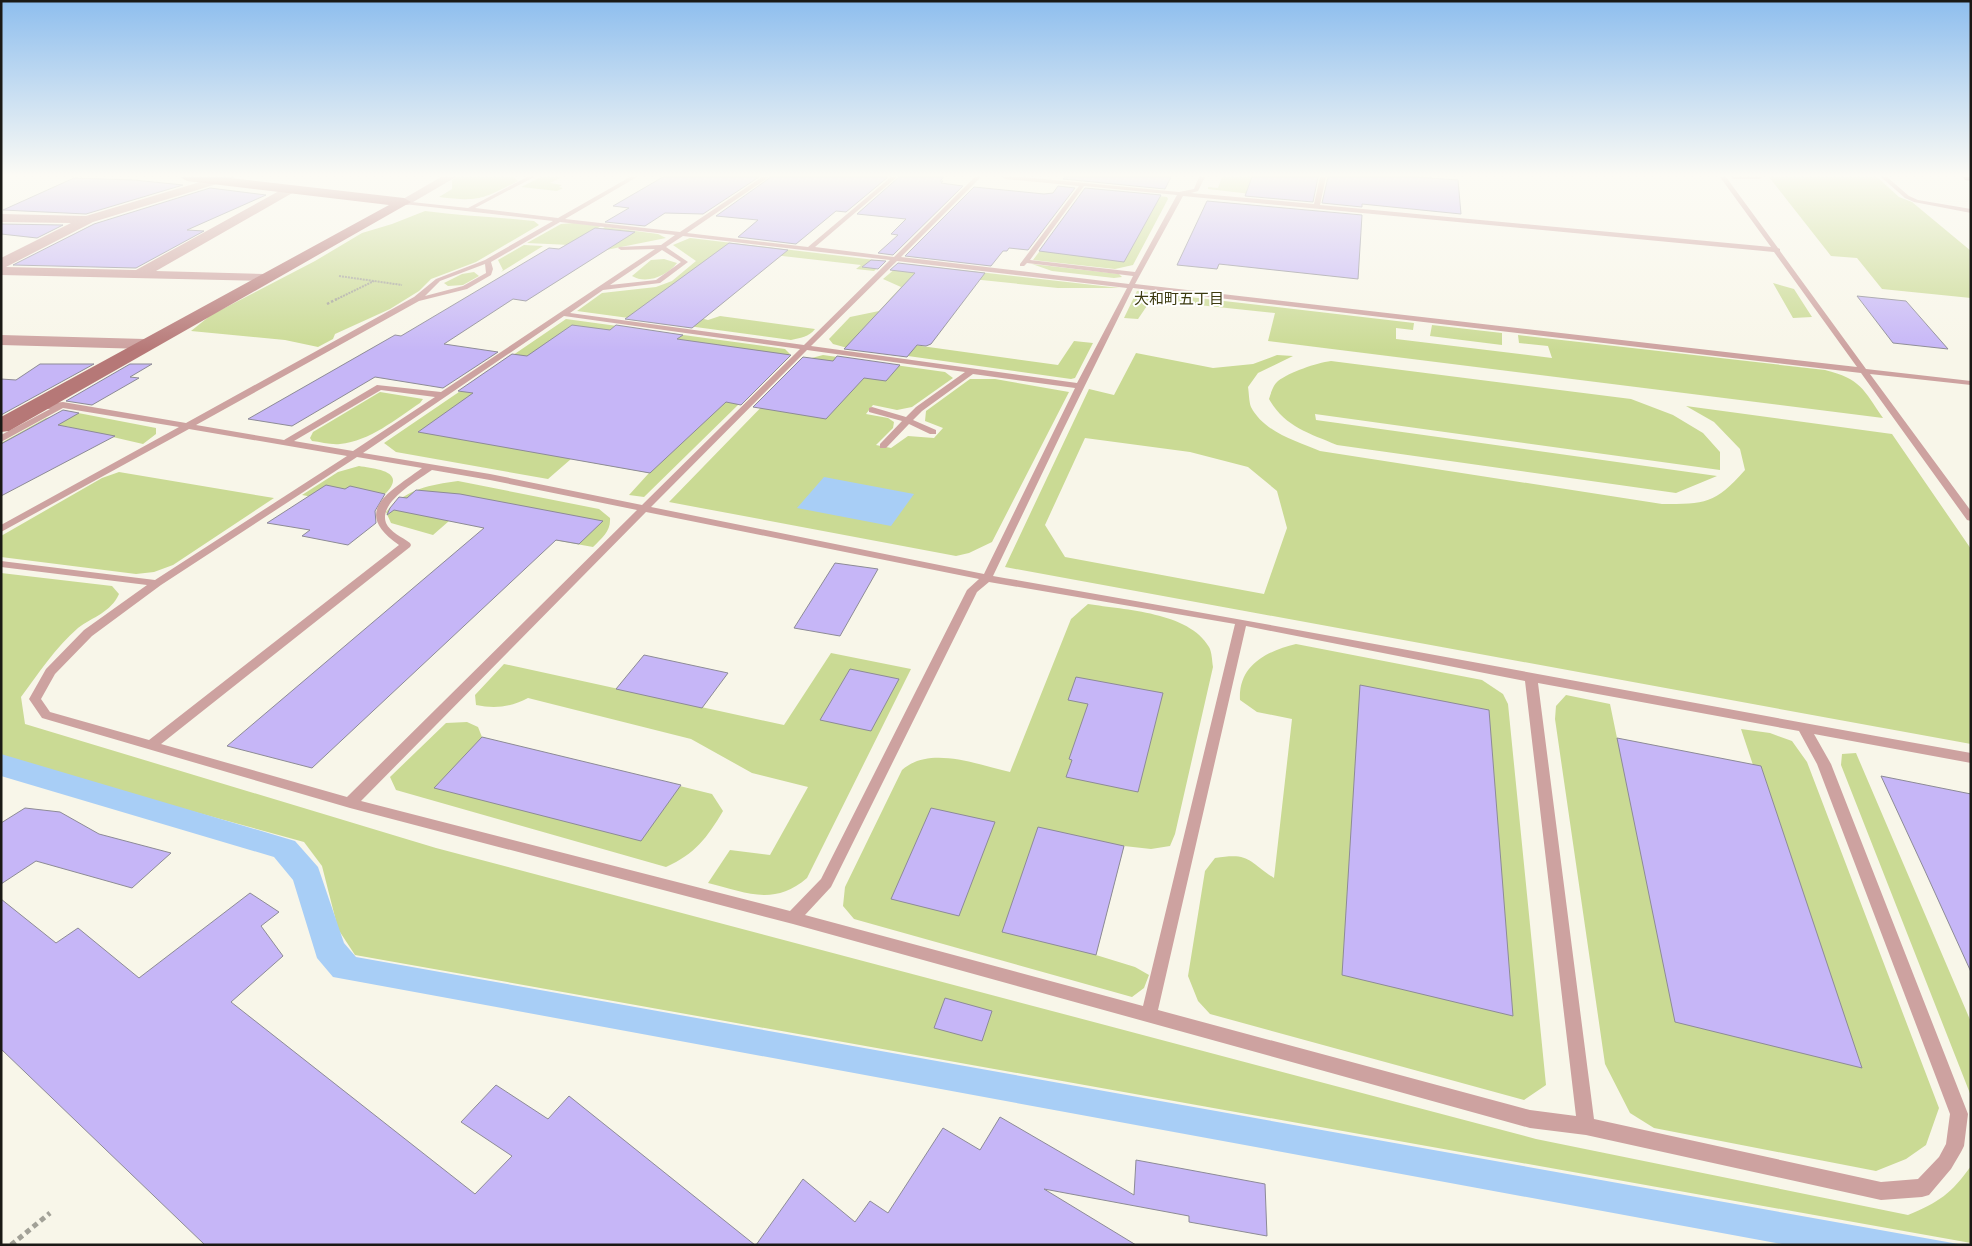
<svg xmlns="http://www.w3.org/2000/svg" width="1972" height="1246" font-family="'IBM Plex Serif','Noto Sans JP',serif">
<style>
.green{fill:#cada94;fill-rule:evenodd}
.water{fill:#a8cef6}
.building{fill:#c6b6f7;stroke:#8d8b96}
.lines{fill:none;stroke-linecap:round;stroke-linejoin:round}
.path-far2{stroke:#a2a197;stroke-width:2;stroke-dasharray:2 1;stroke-linecap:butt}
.path-far1{stroke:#a2a197;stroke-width:2.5;stroke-dasharray:2.5 2;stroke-linecap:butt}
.path{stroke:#a2a197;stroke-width:5;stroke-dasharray:5.5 4;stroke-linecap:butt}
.lane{fill:#cda2a0;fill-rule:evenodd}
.street{fill:#cda2a0;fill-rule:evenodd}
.secondary{fill:#b67877;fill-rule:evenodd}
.primary{fill:#a45a5a;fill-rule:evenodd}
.labels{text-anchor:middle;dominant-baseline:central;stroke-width:4;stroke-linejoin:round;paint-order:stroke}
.far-neighbourhood-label{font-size:15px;fill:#3c3a10;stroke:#fff}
</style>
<rect width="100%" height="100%" fill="#f8f6e9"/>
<path class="green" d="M457,177H513L518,181C482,199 480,202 439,197L452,189V180Z
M541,177H562L550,183L562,185L559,187L563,188L557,191L521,187Z
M1222,177H1252L1247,190L1276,194L1281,177H1290L1284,198L1208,189V187L1218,188Z
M1769,177H1877L1899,197L1912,202L1971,251V298L1882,289L1857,258L1831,256Z
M1087,188L1167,197L1168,199L1133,265L1115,269L1033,260Z
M425,211C462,216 498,217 534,221L539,225L476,262L431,279L419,291L390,309L335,334L333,339L318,347L285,340L191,331L211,315L315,261L362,233L392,224Z
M574,223L601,226L570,245L527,243L561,224Z
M605,227L658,234L666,238L606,250L545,289L574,246Z
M690,238L875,260L881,264L874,271L856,269L861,265L765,254L688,315L708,320L720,316L815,329C809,337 800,338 791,340L577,311L602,293L656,287L672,281L696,261L673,245Z
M524,245L543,246L501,272L503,270L498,260Z
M664,259L677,263C668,275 647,285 632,276L651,260Z
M909,264L1120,288H1058L962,278L907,344L1058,365L1074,341L1093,343L1075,378L1071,379L844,347L833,344L829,339L850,317L879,311L901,287L883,279L896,268Z
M1032,264L1119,274L1122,277L1114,278L1052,271Z
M474,272L479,276L463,285L448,286L444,283L462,274Z
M1773,283L1794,289L1812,317L1793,318Z
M1137,291L1414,323L1413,330L1396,328V339L1552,358L1548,346L1519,343L1518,335L1825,370C1861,379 1863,389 1883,418L1268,341L1275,313L1151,300L1138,319L1124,318Z
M566,319L785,349L790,354L644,497L629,495L649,473L571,459L548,479L396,452L384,443Z
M1432,325L1502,333V345L1430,336Z
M1136,353L1213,368L1253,364L1277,355L1293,356L1258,373L1248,387C1249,393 1249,402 1251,407C1264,432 1296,441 1320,451L1662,504C1705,504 1715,504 1745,470L1740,449L1714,422L1686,406L1892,434L1971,549V744L1005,567L1089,389L1114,395ZM1085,438L1190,452L1248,467L1277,491L1287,528L1264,594L1065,557L1045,525Z
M823,355L945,372L953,378L912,407L897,410L873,405L866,414L888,418L894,422L893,428L876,445L891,448L908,436L934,438L943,428L925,421L926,411L970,379H995L1069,392L992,542L969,553L956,556L669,502L808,359Z
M1331,361L1631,399L1673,415L1703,433L1720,452V470L1315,414L1316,420L1717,476L1676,493L1337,445C1309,433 1285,427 1269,399C1271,393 1273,385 1278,381C1290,372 1316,363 1331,361Z
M380,392L423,399L420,403C396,419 370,441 340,444C331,445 321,442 312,441L310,438L313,432Z
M73,412L156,428V434L143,444L65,426L1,458V443L46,418Z
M359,466C376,469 408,471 385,494C381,499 375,502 371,508L302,495L338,472Z
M119,472L274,498L173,565L154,572L136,574L1,557V536L102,478Z
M458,481L599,509L610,518C611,531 602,538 593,547L449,521L433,535L391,523L386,512C406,489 429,485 458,481Z
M1,573L112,586L119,594C111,612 93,617 78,628C56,647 38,674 21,697L25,724L436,848L1536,1139L1908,1215C1938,1203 1952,1193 1971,1166V1243L355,955L338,929L322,866L304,842L1,759Z
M1088,604C1125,610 1189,612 1209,647C1212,652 1212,661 1213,667L1175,834L1170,846L1151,849L1124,846L1096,955L1135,967L1149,975L1144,988L1132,997L854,919L843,906L845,887L902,770C930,745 978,765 1010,772L1071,619Z
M1296,644L1482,680L1503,694L1508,704L1546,1085L1524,1100L1210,1014L1198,1001L1188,976L1205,871L1215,858C1250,852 1248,861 1274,878L1292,719L1257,712L1240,700C1238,665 1267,651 1296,644Z
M831,653L911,669L807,878C773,907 746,892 708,883L730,850L770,855L808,787L752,773L691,739L528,698C511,707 495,709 476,705L475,695L504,664L784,725Z
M1566,695L1610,704L1617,738L1753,765L1741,729L1770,733L1792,741L1807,762L1939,1108L1926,1145L1906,1159L1876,1171L1654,1128L1630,1113L1605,1064L1555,719L1556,706Z
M467,722L478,727L482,737L712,794L723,811C707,838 695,854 666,867L396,790L390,777L446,723Z
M1856,753L1971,1022V1096L1841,765L1842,754Z"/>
<path class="water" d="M824,477L914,494L891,526L797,508Z
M1,754L295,841L318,867L344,943L356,957L1964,1245H1787L333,977L317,958L293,880L274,857L1,776Z"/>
<path class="building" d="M663,177H759L703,214L665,213L645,226L605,222L629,208L613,206Z
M771,177H888L846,212L836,211L796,244L738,237L758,220L716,216Z
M899,177H944L940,181H943L941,183L963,186L893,255L878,253L898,235L891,234L906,219L857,214Z
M1065,177H1171L1165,189L1063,179Z
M1252,177H1318L1313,202L1245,196Z
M1328,177H1416L1458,180L1461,214L1362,204V207L1322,203Z
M74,178L134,180L183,185L86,214L3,210Z
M1058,186L1075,188L1028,250L1009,248L1007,251H1003L991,266L905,256L974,187L1044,194L1053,193Z
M210,188L266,195L187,230L204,231L136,268L13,265L94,224Z
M1085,188L1161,195L1124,262L1039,251Z
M1207,201L1362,215L1358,279L1219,264L1217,269L1177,265Z
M1,224L63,225L37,238L1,234Z
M595,228L635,232L526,301L513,299L444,344L498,352L443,388L375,377L292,426L248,419L395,335L401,336L549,248L559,249Z
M729,243L788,250L692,328L625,319Z
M871,260L886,261L878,269L862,267Z
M898,263L985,273L931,344L926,346L917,345L907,357L844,349L915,273L890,270Z
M1857,296L1906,301L1948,349L1893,343Z
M572,325L610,330L616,325L683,335L677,339L791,355L741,405L726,402L650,473L418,432L473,393L458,391L512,354L527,356Z
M837,356L900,365L886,381L864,378L826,419L753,407L803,357L833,361Z
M40,364H94L1,415V379L16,380Z
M130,364H152L130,377L139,378L92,405L66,401Z
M63,410L79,413L58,425L115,436L1,496V444Z
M326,485L345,489L350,486L385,494L375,511L376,523L348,545L302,536L310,530L267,523Z
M416,490L460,494L603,521L579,544L556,540L312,768L227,746L484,528L394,510L387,515L390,508L399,497L407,498Z
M835,563L878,569L840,636L794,628Z
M644,655L728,673L702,708L616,689Z
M850,669L899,679L871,731L820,720Z
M1076,677L1163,693L1138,792L1066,777L1072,760L1069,759L1088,704L1068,700Z
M1360,685L1489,710L1513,1016L1342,975Z
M482,737L681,785L641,841L434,788Z
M1617,738L1761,766L1862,1068L1675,1022Z
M1881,776L1971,794V972L1925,871Z
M25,808L60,812L99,834L171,853L132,888L36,861L1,884V823Z
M931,808L995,822L959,916L891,899Z
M1038,827L1124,846L1096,955L1002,932Z
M250,893L279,912L261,926L283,956L231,1002L475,1194L512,1156L461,1122L496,1085L548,1119L569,1096L755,1245H205L1,1049V899L56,943L78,928L139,978Z
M945,998L992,1011L982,1041L934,1028Z
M1000,1117L1134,1195L1136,1160L1265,1184L1267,1236L1189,1222V1216L1044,1189L1136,1245H756L803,1179L855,1222L870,1201L888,1213L943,1128L980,1150Z"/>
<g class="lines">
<path class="path-far2" d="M339,276L402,285
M335,300L374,281"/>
<path class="path-far1" d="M327,304L337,299"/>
<path class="path" d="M11,1245L50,1213"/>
<path class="lane" d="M527,177H534L475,208L558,218L630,177H637L565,219L680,232L762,177H769L687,233L808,247L891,177H897L815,247L894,257L975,177H981L901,257L1129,284L1133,276L1027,263L1024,266H1020V264L1079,186L1005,179L1002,177H1022L1179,192L1194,189L1199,177H1205L1198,191L1191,193L1314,204L1320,177H1326L1320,205L1771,247L1720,177H1726L1778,248L1780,249V251L1866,369L1971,381V385L1870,374L1971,511V521L1967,520L1861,373L1133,288L1062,432L993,576C1320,632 1645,695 1971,753V763L1814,734L1831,764L1968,1114L1964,1146L1961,1152L1951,1169L1929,1195L1922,1197L1881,1200L1586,1135L1530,1128L793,924L350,808L42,718L29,699L46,669L84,630L147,585L1,567V561L155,580L347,456L189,429L1,532V525L179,427L63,408L1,442V435L50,409H35V405L63,402L186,423L414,297L436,279L485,260L553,221L404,204L402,203V201L468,208ZM1084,186L1177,195L1135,272L1030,260ZM1183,196L1774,252L1857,367L1135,284ZM560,222L675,235L661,245L619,247L618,248L621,250L655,249L441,392L377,385L284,440L196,425L419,301L467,289L491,275L493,269L491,262ZM683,236L890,260L804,345L570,313L603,290L660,283L688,262L666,247ZM662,250L681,262L656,280L610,285ZM897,261L1127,288L1077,383L811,346ZM485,264L486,273L463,286L425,296L440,281ZM564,316L800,349L642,505L490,474L363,453ZM807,350L965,372L916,407L906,417L872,407L869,408V412L902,421L880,444V448H886L909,424L930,434H936V430L913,420L922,411L973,374L1075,388L984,574L651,507ZM381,390L435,397L353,451L294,441ZM357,457L422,468C390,492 350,511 399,545L149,740L50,712L41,699L55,674L92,636L161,585ZM432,470L490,480L637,510L347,797L161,744L410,547L411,545L410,543C402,537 390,532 386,523C378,502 418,480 432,470ZM646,512L979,579L967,590L821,879L790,911L361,801ZM989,582L1235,624L1143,1006L805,915L831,887L977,592ZM1246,626L1525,681L1576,1116L1530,1110L1158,1010ZM1538,683L1799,731L1817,764L1950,1114L1946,1144L1939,1157L1918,1179L1881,1182L1594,1119Z
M1731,177H1762L1759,179H1734Z
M1881,177H1887L1909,196L1918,200L1971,209V213L1914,202L1905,198Z"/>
<path class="street" d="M217,177H235L233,179L93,222L6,267L136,270L290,185L294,186L296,189L294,192L156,271L265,274L272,278L270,281L1,275V258L71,223L1,222V214L86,216Z
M441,177H456L408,205H400L398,202Z
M1,335L145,339L153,344L145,349L1,345Z"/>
<path class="secondary" d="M180,177H222L404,198L411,202L9,431L1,432V417L389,205L187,181Z"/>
<path class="primary" d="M1963,177H1971V181L1965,180Z"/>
</g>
<linearGradient id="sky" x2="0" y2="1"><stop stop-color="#8ebeee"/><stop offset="0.5" stop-color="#fcfbf5"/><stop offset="1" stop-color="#fcfbf5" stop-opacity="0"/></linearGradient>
<rect width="1972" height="351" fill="url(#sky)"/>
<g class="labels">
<g class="far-neighbourhood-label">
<text x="1179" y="298">大和町五丁目</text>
</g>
</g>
<rect width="1972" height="1246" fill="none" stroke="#1a1915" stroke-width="5"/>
</svg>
